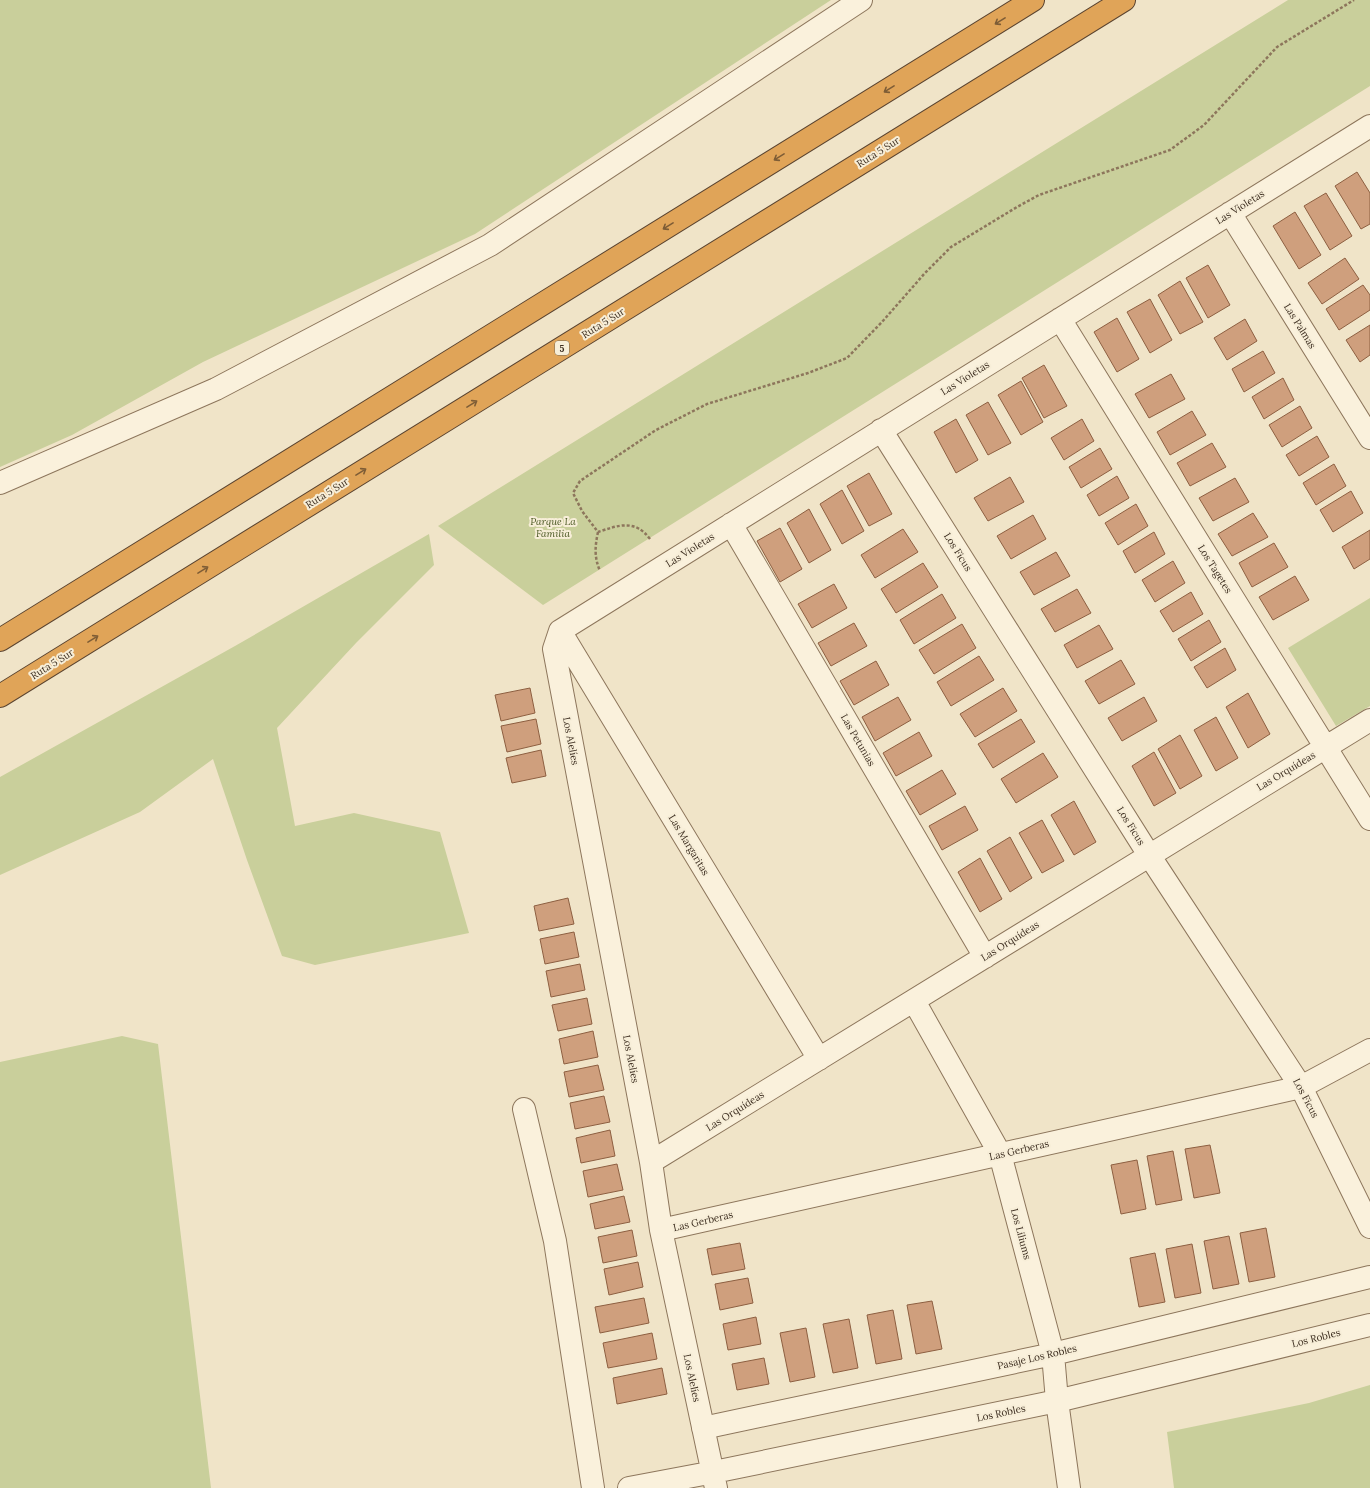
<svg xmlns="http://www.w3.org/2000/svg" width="1370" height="1488" font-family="Lora,serif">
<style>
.green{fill:#c9cf9b}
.building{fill:#cf9f7d;stroke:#8d5f41}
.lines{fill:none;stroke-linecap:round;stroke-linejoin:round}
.minor-casing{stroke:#8d765c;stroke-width:24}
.highway-casing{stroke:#5b4430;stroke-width:24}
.path{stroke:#8d765c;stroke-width:2.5;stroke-dasharray:3 2;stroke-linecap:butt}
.minor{stroke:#faf1dc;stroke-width:22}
.highway{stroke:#e0a458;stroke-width:22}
.oneway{stroke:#7e5d36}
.labels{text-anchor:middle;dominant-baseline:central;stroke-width:4;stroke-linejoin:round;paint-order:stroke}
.shield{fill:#f7eed8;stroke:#756857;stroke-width:1}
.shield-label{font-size:9px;font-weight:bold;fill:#3d2e20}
.street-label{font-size:10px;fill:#3d2e20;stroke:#f7eed8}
.park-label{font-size:10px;font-style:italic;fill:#4d5a26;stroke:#f7eed8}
</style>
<rect width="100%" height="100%" fill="#f0e4c8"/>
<path class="green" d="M0,0H831L475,234L203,362L72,435L0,467Z
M1288,0H1370V86L543,605L438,526Z
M429,534L434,565L356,643L277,728L295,826L354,813L440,832L469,933L315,965L282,956L247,860L213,759L140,812L0,875V777L235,646Z
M1370,598V706L1336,726L1288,648Z
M122,1036L158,1044L211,1488H0V1062Z
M1370,1385V1488H1174L1167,1432L1309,1403Z"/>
<path class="building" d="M1357,172L1370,193V224L1361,229L1335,186Z
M1326,193L1352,236L1330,250L1304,206Z
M1295,212L1321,255L1299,269L1273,226Z
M1345,258L1359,279L1322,304L1308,283Z
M1208,265L1230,305L1208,318L1186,278Z
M1180,281L1203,322L1180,334L1158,295Z
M1363,285L1370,295V310L1339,330L1326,309Z
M1150,299L1172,340L1150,353L1127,312Z
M1117,318L1139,359L1117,372L1094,332Z
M1245,319L1257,341L1227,360L1214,338Z
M1370,325V355L1360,362L1346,340Z
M1263,351L1275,373L1244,392L1232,369Z
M1044,365L1067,406L1044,418L1022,378Z
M1171,374L1185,399L1149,418L1135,394Z
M1283,378L1294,400L1264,419L1252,397Z
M1021,381L1043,422L1021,435L998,395Z
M988,402L1011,443L988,455L966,415Z
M1300,406L1312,428L1282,447L1269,425Z
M1192,411L1206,435L1170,455L1157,432Z
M956,419L978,460L956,473L934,432Z
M1082,419L1094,441L1064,460L1051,438Z
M1317,436L1329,457L1299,476L1286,455Z
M1212,443L1226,467L1190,486L1177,463Z
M1100,448L1112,469L1081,488L1069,467Z
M1334,464L1346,486L1316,505L1303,483Z
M869,473L892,514L869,526L847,486Z
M1117,476L1129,498L1099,516L1087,495Z
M1010,477L1024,502L988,521L974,498Z
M1235,478L1249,502L1213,521L1199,498Z
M842,490L864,531L842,544L820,504Z
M1351,491L1363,513L1333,532L1320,510Z
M1136,504L1148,526L1118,545L1105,523Z
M809,509L831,550L809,563L787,523Z
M1253,513L1268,537L1232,556L1218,534Z
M1033,515L1046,539L1011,559L997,536Z
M780,528L802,569L780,582L757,541Z
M903,529L918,552L875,578L861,555Z
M1370,530V559L1354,569L1342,547Z
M1154,532L1165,554L1135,573L1123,551Z
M1274,543L1288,567L1252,587L1239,563Z
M1056,552L1070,576L1034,595L1020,572Z
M1173,561L1185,583L1155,602L1142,580Z
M923,563L938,587L896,613L881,589Z
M1295,576L1309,600L1273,620L1259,597Z
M834,584L847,608L812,628L798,604Z
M1077,589L1091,613L1055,632L1041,609Z
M1191,592L1203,614L1173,632L1160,611Z
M942,594L956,618L914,644L900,620Z
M1209,620L1221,642L1191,661L1178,639Z
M854,623L867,646L831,666L818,643Z
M962,624L976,648L934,674L919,650Z
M1099,625L1113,649L1077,668L1064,645Z
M1225,648L1236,670L1207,688L1194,667Z
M979,656L994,680L951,706L937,682Z
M1121,660L1135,684L1099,704L1085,681Z
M876,661L889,685L854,705L840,681Z
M530,688L535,713L501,721L495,695Z
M1003,688L1017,711L975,737L960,714Z
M1248,693L1270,734L1248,748L1226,707Z
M898,697L911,720L875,741L862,717Z
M1144,697L1157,721L1122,741L1108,718Z
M1216,717L1238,758L1216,771L1194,730Z
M536,719L541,744L507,752L501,726Z
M1021,719L1035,742L993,768L978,744Z
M919,732L932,756L896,776L883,753Z
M1180,735L1202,776L1180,789L1158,749Z
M541,750L546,776L512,783L506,758Z
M1154,752L1176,793L1154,806L1132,766Z
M1043,753L1058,777L1016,803L1001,779Z
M942,770L956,794L920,815L906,791Z
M1074,801L1096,842L1074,855L1051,815Z
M965,806L978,830L942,850L929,826Z
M1042,820L1064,861L1042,873L1019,833Z
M1010,837L1032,878L1010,892L987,851Z
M980,858L1002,899L980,912L958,872Z
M568,898L574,924L539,931L534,906Z
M574,932L579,957L545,964L540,939Z
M580,964L585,990L551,997L546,971Z
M587,998L592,1024L558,1031L552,1005Z
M593,1031L598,1057L564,1064L559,1039Z
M598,1065L604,1090L569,1097L564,1072Z
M604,1096L610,1122L575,1129L570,1103Z
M610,1130L615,1156L581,1163L576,1138Z
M1210,1145L1220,1193L1194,1198L1185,1149Z
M1173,1151L1182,1200L1156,1205L1147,1156Z
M1137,1160L1146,1209L1121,1214L1111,1165Z
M617,1164L623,1190L588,1197L583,1171Z
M624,1196L630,1222L595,1229L590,1204Z
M1266,1228L1275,1277L1249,1282L1240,1233Z
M632,1230L637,1256L603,1263L598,1237Z
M1229,1236L1239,1284L1213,1289L1204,1241Z
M740,1243L745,1269L712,1275L707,1249Z
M1192,1244L1201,1293L1175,1298L1166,1249Z
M1155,1253L1165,1302L1139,1307L1130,1258Z
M638,1262L643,1287L609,1295L604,1269Z
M748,1278L753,1303L720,1310L715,1284Z
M644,1298L649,1323L600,1333L595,1307Z
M932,1301L942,1349L916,1354L907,1305Z
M893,1310L902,1359L876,1364L867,1315Z
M756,1317L761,1344L728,1350L723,1324Z
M849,1319L858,1368L833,1373L823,1324Z
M806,1328L815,1377L790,1382L780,1333Z
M652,1333L657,1359L608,1368L603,1343Z
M764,1358L769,1384L737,1390L732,1364Z
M662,1368L667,1394L617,1404L613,1378Z"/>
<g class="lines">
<g class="minor-casing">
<path id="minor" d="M1230,213L1370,438
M1060,319L1370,819
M881,430L1149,855L1301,1087L1370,1227
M0,483L216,389L490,245L861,0
M731,524L985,957
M560,631L1370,126
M560,631L554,649L651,1162L661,1230L716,1488
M560,631L819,1059
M914,1001L1000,1154L1053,1354L1057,1401L1069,1488
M524,1109L555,1241L593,1488
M651,1162L1370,720
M661,1230L1301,1087L1370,1050
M703,1428L1053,1354L1370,1277
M629,1488L714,1472L1057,1401L1370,1325"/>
</g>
<g class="highway-casing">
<path id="highway" d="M0,640L1033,0
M0,696L1124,0"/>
</g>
<path class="path" d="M598,532C595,546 594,557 600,571
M650,539C635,519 619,525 598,532L582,511L573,493L580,481L656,430L707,404L808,373L847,358L882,322L925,273L951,247L1017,207L1039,195L1170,150L1204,125L1277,47L1354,0"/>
<use href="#minor" class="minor"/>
<use href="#highway" class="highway"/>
</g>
<defs><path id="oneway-shaft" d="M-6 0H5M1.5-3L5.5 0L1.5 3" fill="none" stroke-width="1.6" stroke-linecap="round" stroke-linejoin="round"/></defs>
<g class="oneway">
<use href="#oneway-shaft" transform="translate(1000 21) rotate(148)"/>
<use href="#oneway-shaft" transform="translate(889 89) rotate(148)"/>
<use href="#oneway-shaft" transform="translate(779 157) rotate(148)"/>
<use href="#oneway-shaft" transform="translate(668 226) rotate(148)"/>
<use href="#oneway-shaft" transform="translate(472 404) rotate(-32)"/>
<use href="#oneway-shaft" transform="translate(361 472) rotate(-32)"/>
<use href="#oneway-shaft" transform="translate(203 570) rotate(-32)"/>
<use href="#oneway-shaft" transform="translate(93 639) rotate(-32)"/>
</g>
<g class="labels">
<rect class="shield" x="555" y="341" width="14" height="14" rx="3"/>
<g class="shield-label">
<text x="562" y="348">5</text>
</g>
<g class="street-label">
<text transform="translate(878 152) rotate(-32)">Ruta 5 Sur</text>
<text transform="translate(1240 207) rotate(-32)">Las Violetas</text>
<text transform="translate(603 323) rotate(-32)">Ruta 5 Sur</text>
<text transform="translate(1300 326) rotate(58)">Las Palmas</text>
<text transform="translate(965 378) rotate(-32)">Las Violetas</text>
<text transform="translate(327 493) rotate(-32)">Ruta 5 Sur</text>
<text transform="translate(690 550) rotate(-32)">Las Violetas</text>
<text transform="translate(958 552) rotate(58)">Los Ficus</text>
<text transform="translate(1215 569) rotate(58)">Los Tagetes</text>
<text transform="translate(52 664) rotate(-32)">Ruta 5 Sur</text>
<text transform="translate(858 740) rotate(60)">Las Petunias</text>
<text transform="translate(571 741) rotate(79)">Los Alelíes</text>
<text transform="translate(1286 771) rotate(-31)">Las Orquídeas</text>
<text transform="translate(1131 826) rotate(58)">Los Ficus</text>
<text transform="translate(689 845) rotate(59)">Las Margaritas</text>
<text transform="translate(1010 941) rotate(-32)">Las Orquídeas</text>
<text transform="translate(631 1059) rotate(79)">Los Alelíes</text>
<text transform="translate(1306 1098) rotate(62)">Los Ficus</text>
<text transform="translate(735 1111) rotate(-32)">Las Orquídeas</text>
<text transform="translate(1019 1150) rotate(-13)">Las Gerberas</text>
<text transform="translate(703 1221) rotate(-13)">Las Gerberas</text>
<text transform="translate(1021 1234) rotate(75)">Los Liliums</text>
<text transform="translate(1316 1338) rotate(-14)">Los Robles</text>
<text transform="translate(1037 1357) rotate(-13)">Pasaje Los Robles</text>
<text transform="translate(692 1378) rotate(78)">Los Alelíes</text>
<text transform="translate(1001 1413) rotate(-12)">Los Robles</text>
</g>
<g class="park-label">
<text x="553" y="521">Parque La<tspan x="553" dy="12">Familia</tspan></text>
</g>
</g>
</svg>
